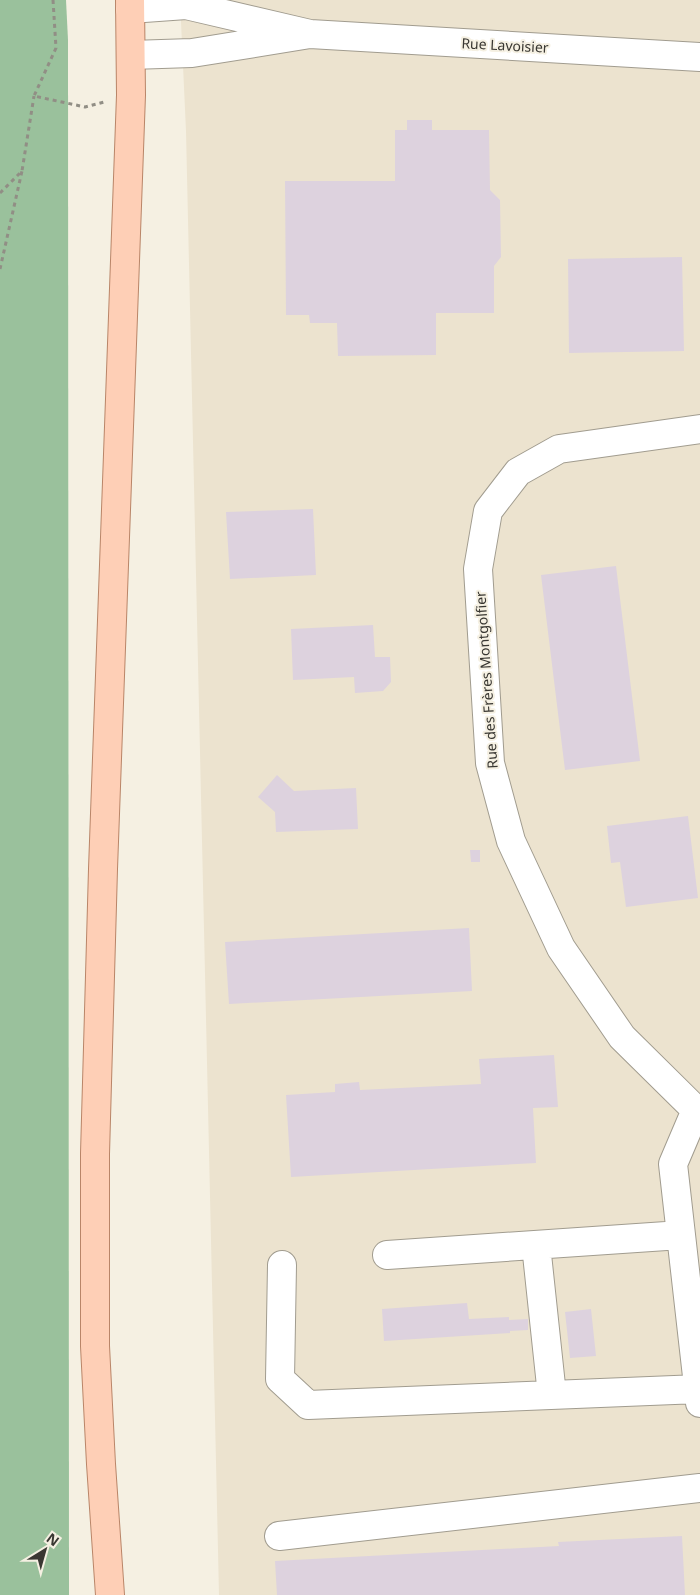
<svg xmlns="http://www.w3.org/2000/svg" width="700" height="1595" font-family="'Noto Sans',sans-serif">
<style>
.built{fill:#ece3cf}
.forest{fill:#9ac19c}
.building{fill:#ddd2de}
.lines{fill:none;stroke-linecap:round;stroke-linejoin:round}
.minor-casing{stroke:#a19c8f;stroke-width:30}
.major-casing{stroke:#b98568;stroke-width:30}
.path{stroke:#918e85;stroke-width:3;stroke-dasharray:4 4;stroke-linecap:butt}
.minor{stroke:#fff;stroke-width:28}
.major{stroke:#fecfb6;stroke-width:28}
.labels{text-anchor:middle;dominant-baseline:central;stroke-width:4;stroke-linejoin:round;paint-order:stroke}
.street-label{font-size:14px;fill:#393732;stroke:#f5f0e2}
</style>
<rect width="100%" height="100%" fill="#f5f0e2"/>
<path class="built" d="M180,0H700V1595H219L186,131Z"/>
<path class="forest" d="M0,0H66L68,40L69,1595H0Z"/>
<path class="building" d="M407,120H432V130H489L490,190L500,200L501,257L494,266V313H436V355L338,356L337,323H310L309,315H286L285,181H395V130H407Z
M682,257L684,351L569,353L568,259Z
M313,509L316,575L230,579L226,512Z
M616,566L640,761L565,770L541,575Z
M373,625L375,657H390L391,682L383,691L355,693L354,677L293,680L291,629Z
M277,775L294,791L356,788L358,829L276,832L275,812L258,797Z
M688,816L698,898L626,907L620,862L611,863L607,826Z
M470,850H480V862H471Z
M469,928L472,991L229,1004L225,942Z
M554,1055L558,1107L533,1108L536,1163L291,1177L286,1095L335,1092V1084L359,1082L360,1090L481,1084L479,1059Z
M467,1303L469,1319L509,1317V1320L528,1319V1330L510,1331V1333L384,1341L382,1309Z
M591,1309L596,1356L570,1358L565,1312Z
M682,1536L685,1595H277L275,1561L559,1546L558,1542Z"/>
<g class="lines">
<g class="minor-casing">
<path id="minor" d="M130,9L186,5L310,34L192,53L131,55
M310,34L700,57
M700,429L559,449L518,472L488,511L478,569L490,763L511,841L561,948L622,1037L696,1110L700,1112
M696,1110L673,1164L700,1403
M536,1245L552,1395
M387,1255L681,1235
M282,1265L280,1379L308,1405L699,1389
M279,1536L700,1488"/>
</g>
<g class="major-casing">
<path id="major" d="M110,1595L101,1464L95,1346V1154L103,869L131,95L130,0"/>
</g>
<path class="path" d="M53,0L56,48L34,96L85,107L104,102
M0,193L22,171L34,96
M0,269L22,171"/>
<use href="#minor" class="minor"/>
<use href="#major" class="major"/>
</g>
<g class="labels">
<g class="street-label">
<text transform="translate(505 45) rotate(3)">Rue Lavoisier</text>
<text transform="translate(486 680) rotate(-94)">Rue des Frères Montgolfier</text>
</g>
</g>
<g transform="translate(45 1550) rotate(37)" stroke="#f5f0e2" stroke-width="4" paint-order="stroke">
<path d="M0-4L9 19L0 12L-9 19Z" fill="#393732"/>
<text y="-8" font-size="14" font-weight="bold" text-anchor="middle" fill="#393732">N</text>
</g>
</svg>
